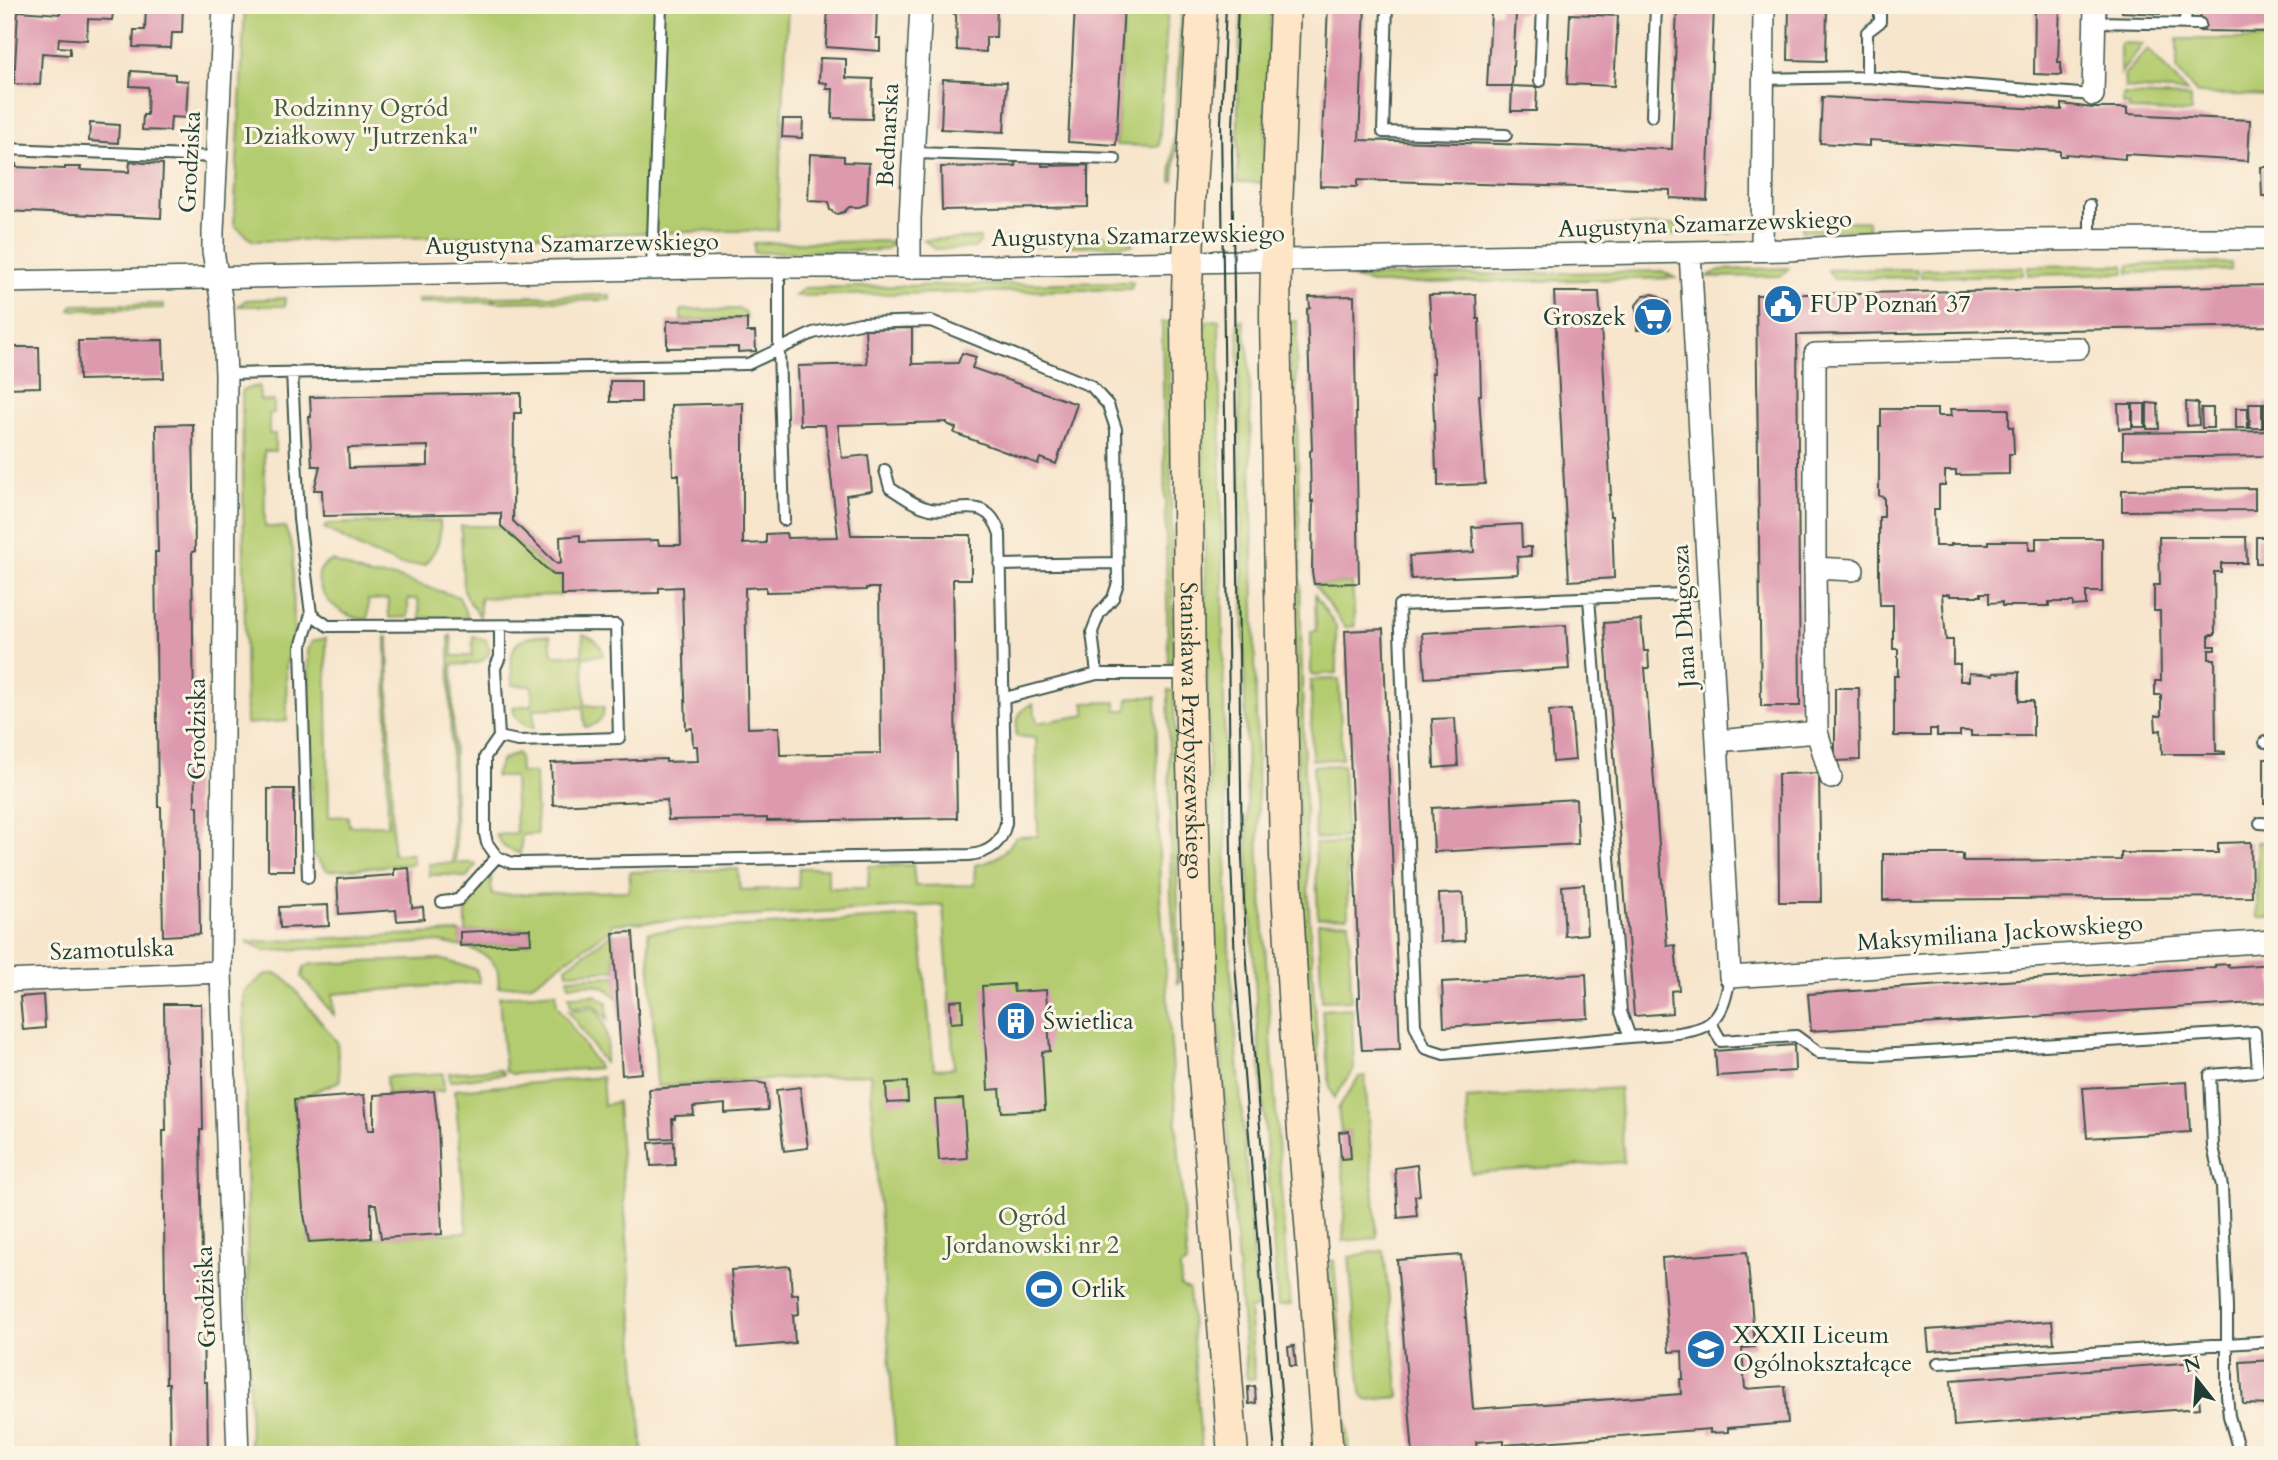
<svg xmlns="http://www.w3.org/2000/svg" width="2278" height="1460" font-family="Cardo,serif">
<style>
.green{fill:#b4cc70;stroke:#6a8452;stroke-width:2}
.building{fill:#dd99ae;fill-rule:evenodd}
.lines{fill:none;stroke-linecap:round;stroke-linejoin:round}
.service-casing{stroke:#3f564b;stroke-width:14}
.minor-casing{stroke:#3f564b;stroke-width:24}
.secondary-casing{stroke:#3f564b;stroke-width:33}
.service{stroke:#fff;stroke-width:10}
.minor{stroke:#fff;stroke-width:21}
.secondary{stroke:#fde5c5;stroke-width:30}
.tram{stroke:#1f3d34;stroke-width:2}
.labels{text-anchor:middle;dominant-baseline:central;stroke-width:6;stroke-linejoin:round;paint-order:stroke}
.park-label{font-size:24px;fill:#3d5a40;stroke:#fcf5e5}
.street-label{font-size:24px;fill:#1f3d34;stroke:#fcf5e5}
.poi-label{font-size:24px;fill:#1f3d34;stroke:#fcf5e5;text-anchor:start}
</style>
<rect width="100%" height="100%" fill="#fcf5e5"/>
<filter id="ink" filterUnits="userSpaceOnUse"><feTurbulence type="fractalNoise" baseFrequency=".0143" numOctaves="2"/><feDisplacementMap in="SourceGraphic" scale="14" xChannelSelector="R" yChannelSelector="G"/><feConvolveMatrix kernelMatrix="1 2 1 2 8 2 1 2 1" color-interpolation-filters="sRGB"/></filter>
<filter id="wash" filterUnits="userSpaceOnUse"><feTurbulence type="fractalNoise" baseFrequency=".00686" numOctaves="4" result="noise"/><feDisplacementMap in="SourceGraphic" scale="28" xChannelSelector="R" yChannelSelector="G"/><feGaussianBlur stdDeviation="1.57" result="paint"/><feColorMatrix in="noise" values="0 0 0 0 0 0 0 0 0 0 0 0 0 0 0 0 0 1.4 0 .05"/><feComposite in="paint" operator="in"/></filter>
<g filter="url(#wash)">
<rect width="100%" height="100%" fill="#f7e5cc"/>
<path class="green" d="M245,5H788L777,230L253,241L234,225Z
M1124,5H1168L1159,146L1116,145Z
M1182,5H1185L1174,181H1171Z
M1242,5H1271L1263,183L1238,182V73Z
M2177,39H2273V96L2197,94L2177,70Z
M2120,43L2143,44L2120,74Z
M2148,49L2187,92L2125,88L2124,75Z
M2123,95L2191,97V113L2129,110V105H2123Z
M1868,221V230L1802,231V227L1809,222Z
M1747,224L1740,230L1732,233L1597,236V226Z
M1129,235L1133,245L1067,246L1063,242L1062,237Z
M980,238V242L975,248L935,249L924,240Z
M996,238H1046L1043,247H1000Z
M896,241L884,250L754,253V243Z
M2231,263V270L2129,273V265Z
M2124,265L2125,273L2028,275V266Z
M2023,267V275L1921,277V269Z
M1789,268L1782,276L1707,277L1720,270Z
M1917,269V277L1834,279L1828,270Z
M1662,271L1675,278L1376,284L1347,277Z
M1119,282H1133L1131,289L795,296L804,288Z
M610,295V300L495,302V297Z
M493,297V302L418,303V299Z
M285,298V306H238L246,300Z
M163,304L164,308L70,310L73,305Z
M739,309L746,314L747,319L681,320V310Z
M1219,320L1226,859L1229,947L1257,1308L1249,1309L1255,1379H1247L1212,934L1201,348L1206,321Z
M1243,320L1249,357L1259,856L1287,1276L1291,1305L1278,1306L1258,1032L1248,857L1238,321Z
M1289,321H1297L1296,389C1303,622 1300,855 1321,1087H1316L1313,1079L1309,1027L1299,854Z
M1162,322H1169L1173,662H1168Z
M259,386L260,400L274,401V413L269,414V434H275V451H264L265,527H285L293,550L294,649L286,663L287,721L246,724L242,390Z
M440,521C441,541 437,550 424,565H401L362,549L324,528L327,524Z
M461,526H501L553,575H561V595L480,598V617L466,597L463,586Z
M332,561L370,576L395,577L459,597L468,618H420L418,599H408V617L389,618L388,599L368,600V619C334,621 298,573 332,561Z
M1352,583L1355,626L1345,627L1314,584Z
M1315,595L1336,626L1337,673L1311,675V631H1316Z
M451,635L453,656H472L473,636L486,640L490,650C484,668 467,663 452,665L456,863H475L476,865L466,878L454,875H429V864L453,863L449,636Z
M550,635L552,655H582L583,635C594,637 602,644 603,655L583,657L585,705L604,707C604,719 596,726 585,727L583,707L534,709V728C522,726 513,718 513,707L532,705V686L512,685C511,648 508,636 550,635Z
M386,637H388L393,854H413V864L328,871L313,855L308,650L312,641L326,638L329,817L348,816L349,826L388,825Z
M1339,679L1342,759L1312,760L1311,680Z
M1168,690L1174,691L1179,983H1177L1171,894Z
M1134,697H1156L1160,895L1187,1263L1180,1268L1181,1287L1189,1290L1202,1455H896L870,1074L657,1086L648,932L919,916L934,1069L954,1068L943,905L611,924V929L532,984L499,987C498,981 499,974 497,969C489,949 458,946 440,942L265,951L248,942L460,932L461,946L530,943V929L466,932V901L491,876L492,895L629,891L630,872L738,869L740,890L798,888L799,868H828V888H868L869,866L913,865L915,886L974,885L975,865C995,862 1005,853 1016,837L1038,836L1036,738L1016,736C1016,721 1018,709 1033,704L1037,723L1086,715L1084,703L1116,702V710H1127L1128,699Z
M517,753L519,756L520,773H535L537,834L522,835L520,854L504,847L496,835L516,833L514,777H496L495,774L502,760Z
M1343,765L1346,837L1315,839L1313,766Z
M2257,842H2273V918H2259L2257,916Z
M1346,843L1348,917L1318,918L1315,844Z
M1349,922L1351,1000L1322,1001L1318,923Z
M613,933L615,970L567,973L566,967Z
M440,959L476,969L480,982L333,994L334,1015L302,977L304,967L312,964Z
M266,974H277L287,980L337,1042L340,1081L294,1100L309,1242L467,1232L455,1090L602,1077L604,1105L617,1102L643,1455H250L244,992Z
M616,976L617,998C601,981 591,984 569,985L568,978Z
M556,992L557,1005L599,1068L512,1074L505,1070L499,997Z
M595,995L607,1002L608,1020L595,1005L571,1007L569,996Z
M595,1008C607,1022 610,1044 604,1063L568,1010Z
M1352,1008L1354,1069L1334,1098L1330,1088L1322,1010Z
M500,1069L504,1074L450,1081L449,1073Z
M443,1073L444,1091L387,1094L386,1077Z
M1365,1076L1377,1238L1343,1241L1345,1190L1341,1159L1351,1158L1349,1131L1341,1132L1338,1109L1359,1077Z
M1619,1088L1624,1162L1471,1173L1466,1099Z
M1384,1250L1399,1397L1366,1400L1361,1393L1349,1257Z
M1334,1260L1349,1455H1342L1329,1282L1330,1261Z"/>
<g id="blocks">
<path class="building" d="M61,5H114L112,20L88,19L87,40L59,38L58,47L70,48V55L42,53L40,85L14,84L18,11L60,14Z
M146,5H183L182,33H172L171,48L133,47L134,30H145Z
M828,5H877L876,38H880V51L826,47Z
M949,5H997L996,37H986V52L957,50L956,15L951,12Z
M1075,5H1124L1116,145L1068,142Z
M1328,5H1365L1359,140L1672,149L1677,5H1714L1707,200L1670,198V190L1357,180V187L1320,186Z
M1500,5H1524L1523,14H1516L1512,86L1537,87L1536,111H1511L1512,86H1487L1491,13H1500Z
M1789,5H1827L1826,61L1788,60Z
M2035,5H2060L2058,62H2061V75L2034,74Z
M2122,5H2160V14L2122,12Z
M2201,5H2273V32L2200,31Z
M1570,14L1618,16L1614,86L1567,84Z
M820,58L846,59V78L873,79L872,119L832,118L833,89H826L827,83L819,82Z
M131,71L175,74V80L188,81L186,118L171,117L170,131L142,130L143,115H147L148,87L130,86Z
M943,79L1007,82L1004,132L941,129Z
M1822,97L2062,110V104L2093,108H2127V114L2250,120L2248,161L2125,154V159L2066,154V156H2060V151L1869,140V146L1820,143Z
M783,119H803L802,138L782,137Z
M90,123L119,125L118,143L89,141Z
M810,154L844,156V162L869,163L867,204L859,207H849L844,212L837,214L830,210L828,202L808,201Z
M130,162L163,164L161,218L5,211V164H16V167L65,169V167H81L80,170L129,172Z
M1015,162H1042V166L1088,165V207L942,210L941,167L1016,166Z
M2261,167H2273V197H2262Z
M2273,285V326L1797,335L1800,706H1761L1756,295Z
M1554,292H1599L1611,495H1609L1610,516H1612L1614,578L1569,581Z
M1476,294L1477,319H1479L1481,395H1479L1485,484L1438,486V470H1436L1432,373H1434L1429,295Z
M1654,294L1668,302L1669,329L1637,330L1636,305L1644,295Z
M1354,296L1359,583L1314,584L1312,572L1313,501L1311,502L1310,451L1312,450L1307,309L1310,308L1309,297Z
M747,319V332H755L756,351L738,352V347L667,348V321Z
M912,328V364L958,363L962,353L976,357L972,368L1077,404L1056,464L1040,458L1038,464L954,433L956,428L947,424V422L838,425L842,458L868,455L872,491L846,495L851,535H971V579H953L957,818L767,821V818L668,820L667,800L553,805L551,763L666,759V762L698,761L697,746H693L692,728L686,729L682,587L659,588V593L561,595V575H553L501,526V513L323,516L322,490H314L320,466H312L309,417H311L310,397L521,393V413H514L513,521L557,564L561,563L560,537L580,535V542L658,540L659,545H681L679,475H673L671,405L743,403V544L766,543V534L786,533L787,538L838,537L825,425H800L798,366L867,364L865,329ZM428,446V466L349,468L348,448ZM766,587V592L866,590V588H879L881,753L780,755L779,727L748,728L745,588Z
M163,340L164,378L79,380L78,341Z
M5,347H39L40,387L5,388Z
M610,381H641V402H610Z
M2186,402L2198,403L2199,425L2187,426Z
M2147,403L2158,404L2159,429H2147Z
M2249,403H2262V428H2250Z
M2264,403H2273V427L2264,428Z
M2118,404H2132V428L2119,429Z
M2133,404H2145V427H2133Z
M2201,408H2213V428H2202Z
M2236,408H2248V428H2236Z
M1881,409H1937V416H1951L1950,409H2009V427H2013L2014,454H2009V474L1956,475V471H1945V485H1939V509H1934L1935,546H1951V544H1989V541H2029V550H2036V538H2102V592H2086V605L2073,606V602H2049V606H2002V602L1989,603V593H1981V596H1950V594H1942L1946,640H1953V664H1960V681H1969V673L1993,675V673L2019,672V701H2033V736H1971V731H1960V736H1937V729H1930V736H1894V676H1898V649H1893V605H1880L1879,577V517H1884V497L1879,496V426H1881Z
M193,424L195,551L192,552L195,806H198L200,934L163,936L161,807H158L155,552H158L156,425Z
M2273,431V456L2123,458V433Z
M2255,488V510L2122,511V490Z
M1521,524L1522,547H1531V556L1517,557L1518,574L1411,579L1409,556L1474,552L1472,527Z
M2159,537H2246L2247,563H2221V572H2214L2215,635H2209V646H2215V650H2209V659H2215L2216,751L2225,752V754H2162L2161,730L2156,731L2155,716H2161V695H2155V681H2161L2160,611H2154V585H2160Z
M2256,537H2273V563H2256Z
M1641,620L1644,651H1648L1649,668H1645L1667,946L1675,945L1679,990L1671,991L1672,1013L1634,1016L1604,623Z
M1566,625L1569,669L1425,678L1422,633Z
M1383,629L1400,1049L1362,1050L1358,1004V997H1360L1345,631Z
M1835,688H1859L1860,760L1835,761Z
M1571,710L1575,760L1553,762L1549,711Z
M1455,718L1458,766L1434,768L1432,719Z
M2264,759H2273V804H2264Z
M1819,773L1821,902H1779L1778,774Z
M268,789H294V870H268Z
M1576,799L1578,844L1434,852L1432,808Z
M2251,842L2252,897L1883,900V854H1963V861L2121,860V853H2218V843Z
M409,868L412,908L423,907L424,919L397,921L396,910L339,914L337,879L394,875V869Z
M1584,884L1587,934L1565,936L1562,886Z
M1463,893L1465,941L1441,942L1439,894Z
M328,905L329,926L280,928L279,907Z
M530,929L531,943L460,946V932Z
M633,932L642,1073L622,1075L613,933Z
M2228,964V967L2273,964V1008H2270V1002L1811,1031L1808,994L2215,967V965Z
M1586,974L1588,1018L1444,1027L1442,982Z
M1013,984L1014,992L1046,990L1050,1051L1042,1052L1045,1110L1002,1112L1000,1089L988,1090L982,986Z
M43,995L45,1028L23,1030L20,997Z
M962,1000L963,1022L951,1023L950,1001Z
M164,1004H201L203,1130H200L204,1382H207L208,1455H170L169,1383H166L163,1131H166Z
M1794,1045L1795,1071L1717,1076L1715,1051Z
M756,1082L766,1084L768,1110L725,1113V1104L693,1107L694,1115L675,1116V1119H672L673,1138L652,1139L649,1089Z
M907,1082L908,1102L887,1103L886,1083Z
M2187,1082L2190,1132L2087,1138L2083,1088Z
M800,1087L808,1148L784,1151L776,1090Z
M434,1091L438,1126L442,1234L381,1238L376,1204H371V1238L309,1242L303,1209L294,1100L364,1095L368,1130H374V1095Z
M963,1099L967,1158L939,1160L935,1100Z
M1349,1131L1351,1158L1341,1159L1339,1132Z
M674,1141L675,1165L651,1166L649,1143Z
M1417,1165L1420,1195L1415,1196L1417,1216L1398,1218L1395,1168Z
M1747,1252L1755,1347L1742,1348L1745,1389L1785,1386L1788,1423L1728,1428V1432L1710,1433V1429L1504,1445V1440L1476,1442L1477,1455H1413L1397,1260L1461,1255L1473,1409L1681,1394L1680,1379H1683L1682,1351L1669,1352L1662,1258Z
M790,1266L792,1295L798,1294L799,1314L793,1315L795,1343L737,1348L731,1270Z
M2052,1321L2054,1343L1929,1351L1927,1330Z
M1294,1346L1296,1366H1290L1288,1347Z
M2273,1360V1405L2243,1404L2240,1362Z
M2196,1362L2200,1408L1954,1426L1951,1380Z
M1255,1386L1256,1403L1249,1404L1248,1387Z"/>
</g>
</g>
<g filter="url(#ink)">
<use href="#blocks" fill-opacity="0" stroke="#3f564b" stroke-width="2"/>
<g class="lines">
<g class="service-casing">
<path id="service" d="M1387,5L1383,132L1506,135
M2095,22L2200,24
M2185,24L2186,5
M1867,77V32L1880,22V5
M1763,79L1867,77L2093,95
M1540,81L1543,5
M1652,116L1656,5
M5,149L217,157
M913,153L1115,159
M2090,239V205
M779,267V349L784,520
M652,269L661,5
M292,372L299,519L311,614L328,626L616,625L619,738L518,741L499,737
M226,374L748,364L813,333L860,323L931,321L1091,386L1108,405L1116,429L1118,583L1113,598L1099,614L1092,632L1097,674H1187
M1000,565L1117,563
M1589,598L1621,1012L1630,1037C1650,1035 1697,1035 1711,1022C1724,1012 1727,992 1730,977
M500,627V657L495,668L499,737L485,757V834L487,843L497,857L512,863H521L969,855C990,853 1002,843 1006,823L1000,534C987,493 959,514 930,509C915,506 903,496 890,488L885,470
M1005,698L1097,674
M2265,742H2273
M2260,823L2273,824
M308,877L301,647L311,614
M442,902L458,900L497,857
M1711,1023L1721,1041L1796,1036L1819,1053L1879,1055L2255,1032L2258,1071L2210,1075L2213,1147L2222,1186L2227,1308V1395L2229,1416L2240,1455
M1630,1037L1444,1054L1425,1048L1415,1025L1399,605L1709,593
M2272,1242L2273,1259
M1938,1363L2273,1341"/>
</g>
<g class="minor-casing">
<path id="minor" d="M224,5L213,231V251L223,310L226,374L221,972L238,1455
M2093,95L2095,5
M1762,250L1764,5
M1690,252L1730,977L2273,941
M910,268V219L921,5
M5,282L746,267H938L1788,250C1949,238 2112,239 2273,239
M1815,568V354L2078,348
M1817,732L1831,778
M1717,741L1817,732L1815,568L1853,570
M5,981L221,972"/>
</g>
<g class="secondary-casing">
<g id="secondary">
<path id="s1" d="M1202,5L1190,204L1186,321L1190,691L1199,1012L1233,1455"/>
<path d="M1285,5L1277,210L1275,316L1285,855L1295,1028L1328,1455"/>
</g>
</g>
<use href="#service" class="service"/>
<use href="#minor" class="minor"/>
<use href="#secondary" class="secondary"/>
<path class="tram" d="M1226,5L1221,122L1231,859L1235,964L1275,1455
M1238,5L1232,151L1242,858L1247,963L1286,1455"/>
</g>
</g>
<defs>
<g id="civic-disc" transform="scale(2.0125)"><circle r="9.5" fill="#1f6fb2" stroke="#fcf5e5"/><path d="M-.6-6.5H3V-4.5H.6V-3L4-1V1h2V6H-6V1h2V-1L-.6-3ZM-1.2 2.5V6h2.4V2.5Z" fill="#fff"/></g>
<g id="supermarket-disc" transform="scale(2.0125)"><circle r="9.5" fill="#1f6fb2" stroke="#fcf5e5"/><path d="M-6-5.5h2.5l.6 2H6L4.5 2H-2.5L-4.4-4H-6ZM-1.5 3.2a1.3 1.3 0 1 0 .1 0ZM3 3.2a1.3 1.3 0 1 0 .1 0Z" fill="#fff"/></g>
<g id="building-disc" transform="scale(2.0125)"><circle r="9.5" fill="#1f6fb2" stroke="#fcf5e5"/><path d="M-4-6H4V6H1V3H-1V6H-4ZM-2.5-4.3h1.7v1.8h-1.7ZM.8-4.3h1.7v1.8H.8ZM-2.5-1h1.7V.8h-1.7ZM.8-1h1.7V.8H.8Z" fill="#fff"/></g>
<g id="stadium-disc" transform="scale(2.0125)"><circle r="9.5" fill="#1f6fb2" stroke="#fcf5e5"/><path d="M0-5a6.5 5 0 1 0 0 10a6.5 5 0 1 0 0-10ZM-3.5-1.8h7v3.6h-7Z" fill="#fff"/></g>
<g id="school-disc" transform="scale(2.0125)"><circle r="9.5" fill="#1f6fb2" stroke="#fcf5e5"/><path d="M0-5L7-2L0 1L-7-2ZM-4 1L0 2.5L4 1V4Q0 6-4 4Z" fill="#fff"/></g>
</defs>
<g fill-rule="evenodd">
<use href="#civic-disc" x="1783" y="304"/>
<use href="#supermarket-disc" x="1653" y="317"/>
<use href="#building-disc" x="1016" y="1021"/>
<use href="#stadium-disc" x="1044" y="1289"/>
<use href="#school-disc" x="1706" y="1349"/>
</g>
<g class="labels">
<g class="park-label">
<text x="361" y="108">Rodzinny Ogród<tspan x="361" dy="28">Działkowy "Jutrzenka"</tspan></text>
<text x="1032" y="1217">Ogród<tspan x="1032" dy="28">Jordanowski nr 2</tspan></text>
</g>
<g class="street-label">
<text transform="translate(888 135) rotate(-87)">Bednarska</text>
<text transform="translate(190 162) rotate(-87)">Grodziska</text>
<text transform="translate(1705 224) rotate(-2)">Augustyna Szamarzewskiego</text>
<text transform="translate(1138 236) rotate(-1)">Augustyna Szamarzewskiego</text>
<text transform="translate(572 244) rotate(-1)">Augustyna Szamarzewskiego</text>
<text transform="translate(1684 616) rotate(-93)">Jana Długosza</text>
<text transform="translate(197 729) rotate(-90)">Grodziska</text>
<text stroke="none"><textPath href="#s1" startOffset="726">Stanisława Przybyszewskiego</textPath></text>
<text transform="translate(2000 933) rotate(-4)">Maksymiliana Jackowskiego</text>
<text transform="translate(112 950) rotate(-2)">Szamotulska</text>
<text transform="translate(206 1297) rotate(-92)">Grodziska</text>
</g>
<g class="poi-label">
<text x="1810" y="304">FUP Poznań 37</text>
<text x="1626" y="317" text-anchor="end">Groszek</text>
<text x="1043" y="1021">Świetlica</text>
<text x="1071" y="1289">Orlik</text>
<text x="1733" y="1335">XXXII Liceum<tspan x="1733" dy="28">Ogólnokształcące</tspan></text>
</g>
</g>
<rect width="2278" height="1460" fill="none" stroke="#fcf5e5" stroke-width="28"/>
<g transform="translate(2197 1380) rotate(343)" stroke="#fcf5e5" stroke-width="5" paint-order="stroke">
<path d="M0-5L12 26L0 18L-12 26Z" fill="#1f3d34"/>
<text y="-10" font-size="19" font-weight="bold" text-anchor="middle" fill="#1f3d34">N</text>
</g>
</svg>
